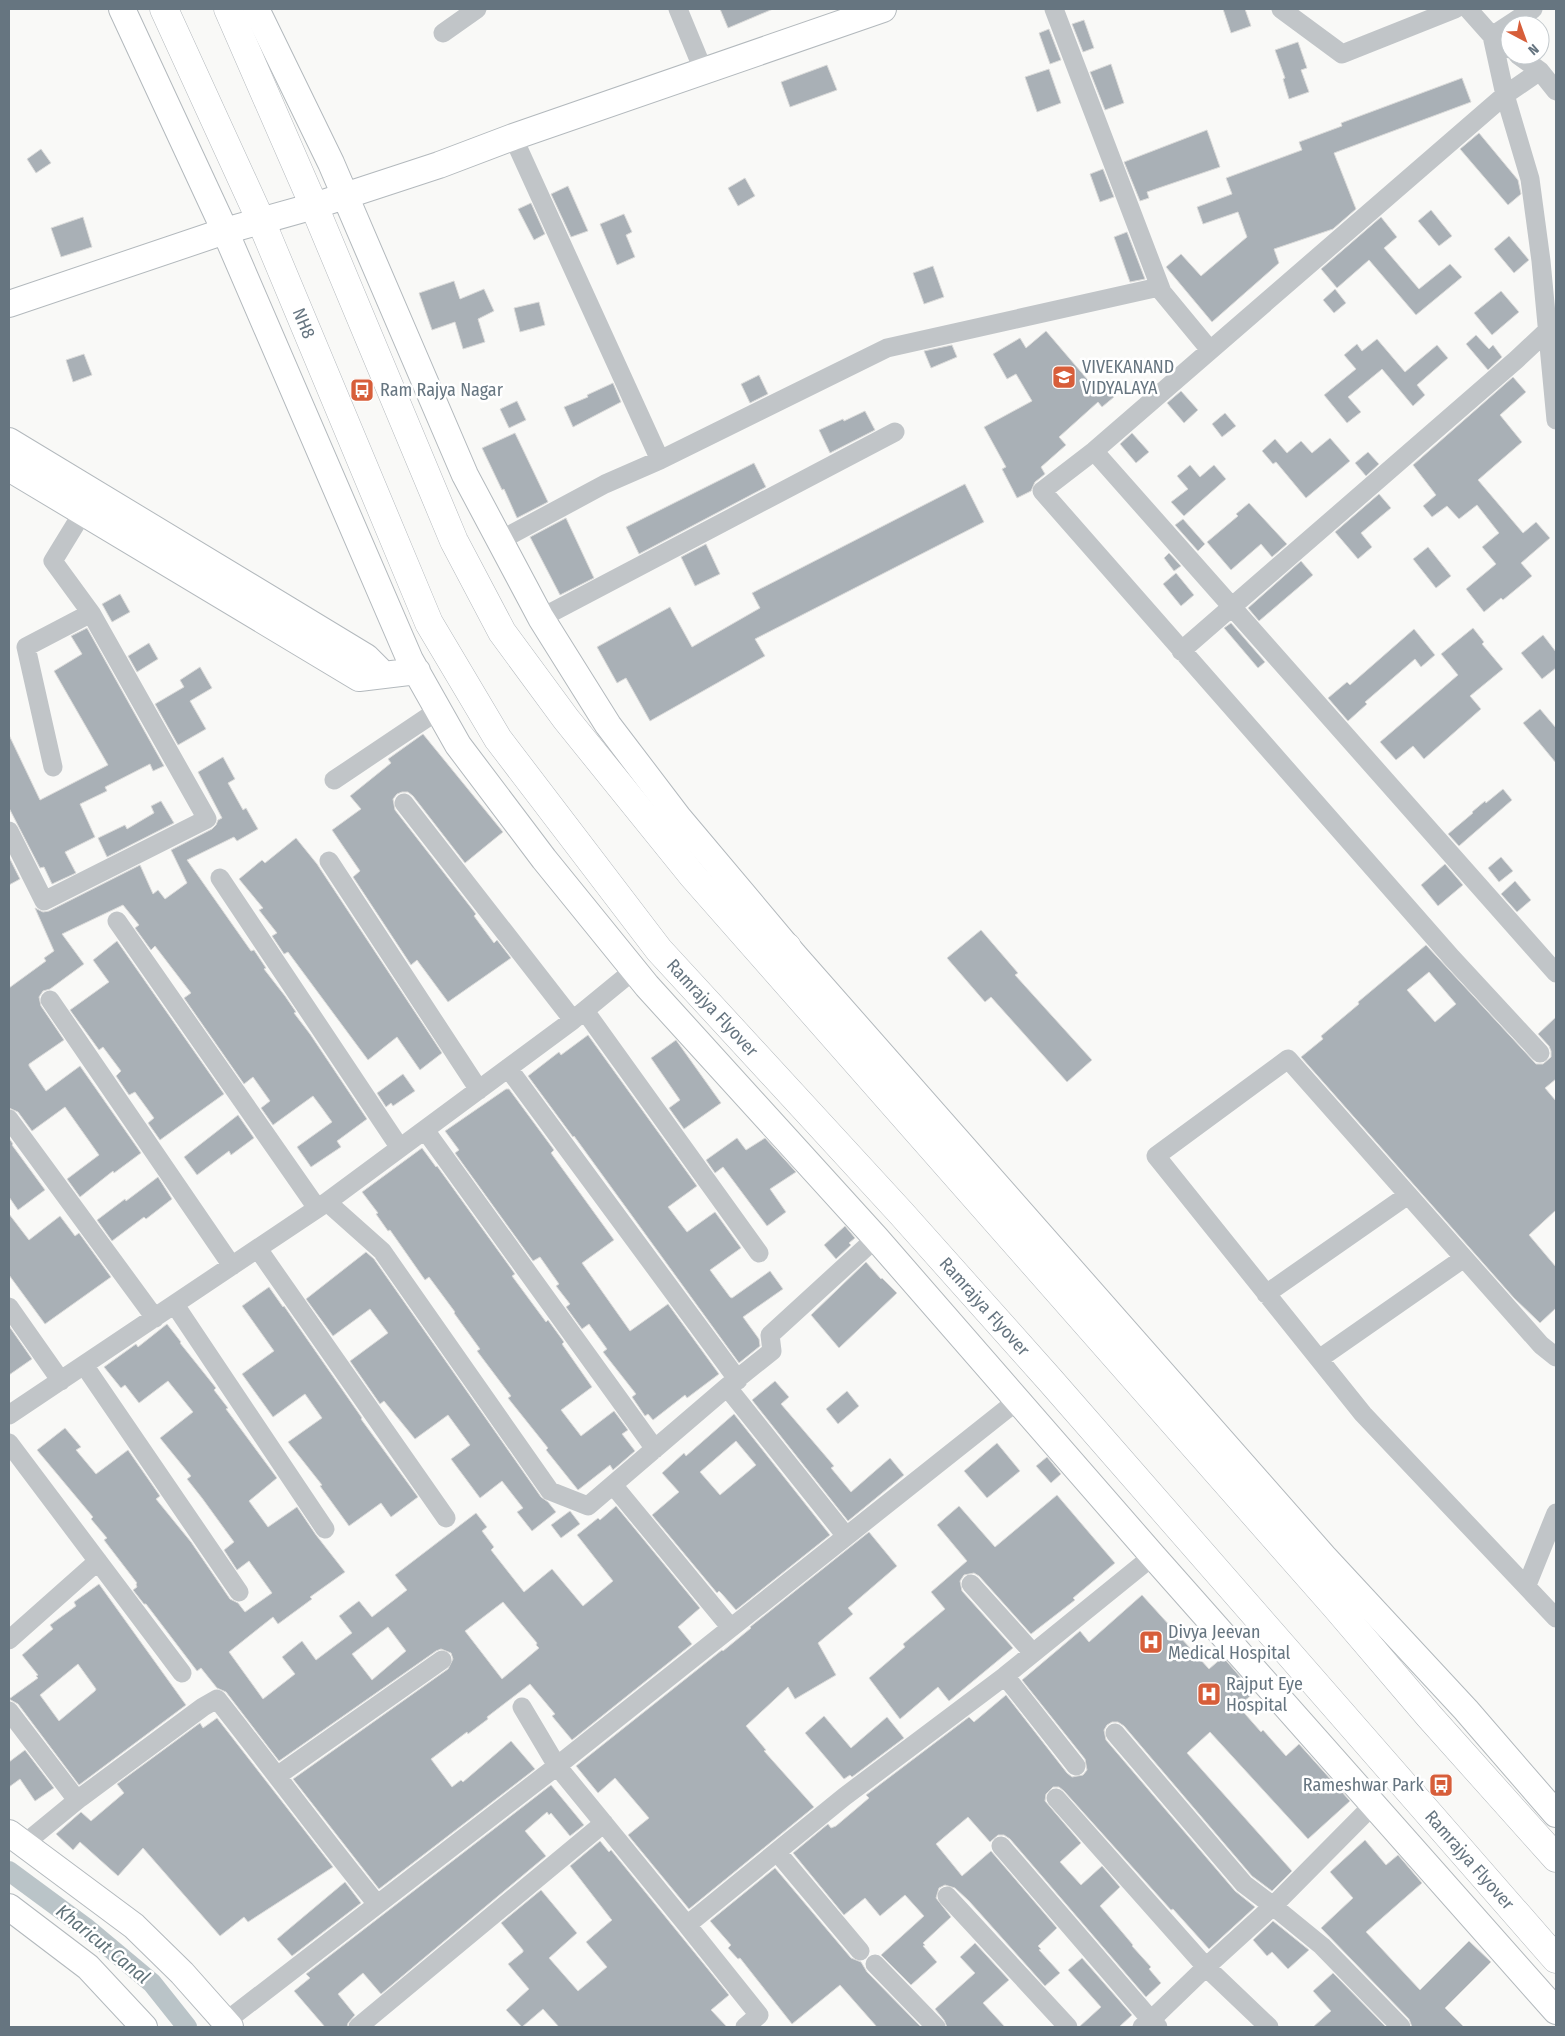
<svg xmlns="http://www.w3.org/2000/svg" width="1565" height="2036" font-family="'Fira Sans Condensed',sans-serif">
<style>
.lines{fill:none;stroke-linecap:round;stroke-linejoin:round}
.canal{stroke:#bac4c8;stroke-width:20}
.building{fill:#a9b0b6;stroke:#dbdbda;fill-rule:evenodd}
.secondary-casing{stroke:#b3b9bd;stroke-width:28}
.primary-casing{stroke:#b4b9bd;stroke-width:29}
.street{stroke:#c1c5c8;stroke-width:19}
.secondary{stroke:#fff;stroke-width:26}
.primary{stroke:#fff;stroke-width:28}
.labels{text-anchor:middle;dominant-baseline:central;stroke-width:5;stroke-linejoin:round;paint-order:stroke}
.street-label{font-size:18px;fill:#667580;stroke:#fff}
.poi-label{font-size:18px;fill:#667580;stroke:#fff;text-anchor:start}
.water-label{font-size:19px;font-style:italic;fill:#61737a;stroke:#fff}
</style>
<rect width="100%" height="100%" fill="#f9f9f7"/>
<g class="lines">
<path class="canal" d="M9,1871L85,1927L152,1983L187,2027"/>
</g>
<path class="building" d="M720,9H773L728,28Z
M1223,9H1245L1251,26L1231,33Z
M1084,20L1094,48L1083,52L1072,24Z
M1049,29L1061,60L1050,64L1039,33Z
M1298,42L1307,68L1301,70L1309,92L1289,99L1283,79L1285,78L1275,50Z
M1111,64L1124,103L1105,110L1090,72Z
M827,65L837,90L790,107L781,82Z
M1049,69L1061,103L1037,112L1025,77Z
M1462,78L1471,102L1334,153L1356,209L1333,229L1274,249L1279,263L1212,322L1166,267L1181,254L1201,276L1247,237L1238,212L1203,224L1197,207L1232,194L1226,178L1302,150L1299,142L1342,126L1341,123Z
M1207,130L1220,167L1147,192L1149,198L1140,201L1124,162Z
M1479,133L1518,180L1521,194L1508,205L1460,149Z
M41,149L51,163L36,173L27,159Z
M1103,169L1114,197L1100,202L1090,174Z
M745,178L755,196L738,206L728,188Z
M568,186L588,231L571,237L551,194Z
M531,203L545,234L534,240L518,209Z
M1431,210L1452,236L1439,246L1418,221Z
M624,214L632,232L626,235L635,257L617,265L600,224Z
M83,217L92,247L61,257L51,228Z
M1381,217L1397,237L1384,248L1419,289L1450,264L1462,277L1416,315L1369,260L1337,288L1321,269Z
M1127,232L1145,279L1130,282L1114,237Z
M1509,236L1529,260L1514,273L1494,249Z
M933,266L944,297L924,304L913,273Z
M454,281L460,299L484,289L494,311L478,319L485,342L463,349L455,322L432,330L419,293Z
M1335,289L1346,303L1334,313L1323,300Z
M1501,291L1519,312L1492,335L1474,313Z
M539,302L545,325L520,332L514,308Z
M1046,331L1093,386L1099,380L1114,397L1102,407L1098,402L1059,437L1066,445L1041,467L1045,474L1035,482L1031,491L1017,498L1002,469L1006,467L984,427L1032,401L1016,374L1007,379L993,354L1020,338L1026,348Z
M1476,335L1489,349L1493,345L1502,357L1488,370L1466,344Z
M1377,339L1405,372L1437,345L1448,358L1417,385L1425,395L1413,406L1382,369L1381,370L1348,397L1361,412L1347,423L1324,395L1356,369L1344,355L1357,344L1362,351Z
M952,345L957,357L931,368L924,351Z
M84,354L92,375L73,382L66,360Z
M759,375L768,394L750,403L741,384Z
M1513,377L1526,392L1500,415L1522,442L1478,480L1523,533L1536,522L1550,538L1521,563L1532,576L1503,600L1501,598L1484,612L1466,589L1496,564L1482,547L1499,533L1477,505L1459,519L1447,506L1432,517L1423,506L1436,495L1413,465Z
M613,383L621,402L573,427L564,407L588,397L587,395Z
M1181,391L1198,410L1184,423L1167,403Z
M517,401L526,420L509,428L500,409Z
M865,411L875,430L830,453L819,430L843,419L844,421Z
M1225,413L1236,426L1222,437L1212,424Z
M515,433L548,502L517,518L504,489L502,490L482,448Z
M1132,433L1149,452L1136,463L1120,444Z
M1330,438L1350,461L1306,498L1276,462L1273,464L1262,451L1275,439L1287,453L1301,441L1312,453Z
M1368,452L1379,464L1366,476L1355,463Z
M754,463L766,487L639,554L626,527Z
M1190,465L1200,477L1214,465L1226,479L1184,516L1171,502L1188,489L1177,476Z
M965,484L984,522L755,639L765,656L650,721L626,678L617,683L597,647L670,607L692,647L760,608L752,593Z
M1379,494L1391,508L1361,533L1372,547L1358,559L1335,532Z
M1249,503L1287,544L1272,557L1261,544L1231,570L1207,542L1238,516L1236,514Z
M566,518L594,578L560,595L530,537Z
M1183,519L1205,544L1198,551L1175,525Z
M706,544L720,574L695,586L681,557Z
M1428,547L1451,576L1436,588L1413,559Z
M1169,553L1181,566L1174,571L1164,558Z
M1301,561L1313,575L1259,621L1248,608Z
M1176,573L1194,595L1181,606L1163,584Z
M120,594L130,612L112,622L102,604Z
M1231,623L1265,662L1258,668L1224,628Z
M87,628L164,766L153,771L150,764L105,787L107,791L80,804L95,837L65,852L76,873L52,884L44,867L40,868L9,808V735L40,800L108,765L54,671L82,654L71,636Z
M1473,628L1484,642L1482,644L1503,669L1470,696L1481,709L1424,759L1413,746L1396,760L1380,742L1458,675L1441,654Z
M1414,629L1435,655L1421,667L1415,659L1365,702L1367,704L1348,721L1328,698L1347,682L1350,685Z
M1543,635L1556,652V668L1542,679L1521,653Z
M149,643L158,659L137,672L128,656Z
M200,667L212,688L190,701L206,729L178,745L155,704L184,687L180,680Z
M1540,709L1556,728V763L1523,723Z
M423,734L503,832L465,863L413,796L408,792H402L397,794L393,799L395,810L476,914L474,916L494,943L497,940L511,958L448,1002L417,960L411,965L353,877L360,871L332,830L361,809L350,796L391,763L388,759Z
M223,757L235,779L228,783L243,810L246,808L258,829L237,841L234,837L187,860L251,951L254,950L266,968L264,969L285,996L296,1012L294,1013L310,1034L367,1119L337,1141L341,1147L311,1167L297,1147L332,1122L322,1108L313,1096L273,1125L261,1108L270,1101L253,1077L244,1084L184,998L191,993L155,946L151,950L135,928L139,925L123,905L62,934L84,964L50,989L43,991L39,997L41,1006L64,1040L29,1064V1066L46,1091L80,1066L141,1153L114,1173L113,1171L80,1197L67,1179L99,1155L65,1107L32,1131L18,1112L9,1108V988L46,961L44,958L54,951L35,908L43,912L49,911L140,865L153,894L158,890L165,899L187,883L171,850L212,829L216,825L218,820L222,818L198,772Z
M1503,789L1512,800L1459,846L1448,834L1473,813L1472,812L1485,801L1486,803Z
M161,801L174,823L107,857L98,838L125,825L127,829L154,813L151,806Z
M296,838L317,864L442,1053L420,1070L397,1037L368,1060L288,952L284,954L272,936L277,933L259,910L263,908L239,879L262,860L265,863Z
M9,857L20,879L9,885Z
M1501,857L1513,871L1499,882L1488,868Z
M1445,864L1463,885L1438,906L1421,885Z
M1515,881L1531,900L1517,912L1501,894Z
M981,930L1018,973L1015,975L1092,1060L1067,1082L991,997L985,1002L947,958Z
M117,941L224,1094L160,1140L148,1123L154,1118L135,1092L129,1095L116,1076L121,1071L103,1047L99,1050L70,1010L109,982L93,960Z
M1426,945L1536,1064H1543L1551,1057V1051L1549,1046L1538,1034L1556,1017V1079L1545,1088L1556,1101V1210L1529,1235L1556,1267V1308L1540,1323L1514,1298L1301,1057L1323,1039L1321,1036L1359,1004L1358,1002ZM1429,972L1456,1004L1435,1022L1407,990Z
M588,1035L697,1186L668,1207L687,1232L715,1212L741,1248L710,1270L730,1297L732,1298L770,1271L783,1289L743,1317L759,1339L760,1346L739,1363L574,1136L573,1137L528,1076L559,1052L561,1055Z
M676,1040L721,1103L684,1129L669,1108L680,1100L651,1058Z
M403,1074L415,1091L393,1106L391,1103L386,1107L377,1093Z
M506,1089H509L554,1150L551,1153L614,1240L582,1263L630,1331L668,1304L719,1374L687,1398L685,1395L653,1420L648,1414L645,1416L632,1397L636,1394L603,1352L607,1349L589,1324L582,1329L566,1307L570,1304L556,1286L559,1284L540,1257L533,1261L455,1153L459,1150L445,1131Z
M238,1115L254,1138L231,1155L229,1151L197,1175L184,1157Z
M9,1138L13,1144L12,1145L45,1190L18,1210L9,1197Z
M737,1138L746,1150L765,1138L796,1172L770,1189L786,1212L767,1226L723,1167L715,1173L706,1160Z
M422,1148L436,1167L437,1166L515,1274L512,1276L546,1322L548,1320L564,1342L562,1344L592,1387L561,1410L581,1436L614,1411L628,1430L622,1434L635,1451L613,1470L610,1465L578,1490L546,1450L548,1448L508,1398L511,1396L477,1351L480,1349L454,1313L455,1312L429,1277L425,1280L390,1230L388,1231L376,1214L378,1213L362,1192Z
M158,1177L172,1199L146,1219L144,1217L112,1241L97,1220L125,1199L126,1201Z
M9,1214L29,1240L60,1216L75,1236L79,1233L111,1277L45,1324L9,1275Z
M845,1226L855,1238L849,1243L851,1245L836,1259L824,1245Z
M366,1252L374,1259L541,1497L548,1502L556,1512L532,1531L517,1512L523,1508L502,1481L480,1498L451,1459L470,1445L448,1415L415,1439L384,1401L380,1404L350,1361L388,1333L370,1309L333,1336L306,1299Z
M866,1262L881,1279L882,1278L897,1293L839,1348L811,1315Z
M269,1287L283,1307L284,1306L362,1418L361,1419L418,1497L391,1517L381,1503L349,1526L320,1486L322,1485L288,1442L322,1418L305,1394L273,1417L242,1374L274,1351L242,1306Z
M167,1324L181,1342L180,1343L216,1388L214,1390L228,1408L226,1409L277,1478L249,1501L268,1527L297,1507L316,1535L345,1572L310,1597L312,1599L278,1624L273,1617L229,1652L263,1699L295,1674L282,1657L302,1641L316,1660L352,1633L339,1616L359,1601L372,1617L407,1590L395,1575L476,1513L487,1527L482,1531L494,1547L491,1550L524,1592L552,1569L583,1606L613,1581L577,1535L598,1518L600,1520L616,1506L700,1608L678,1627L692,1644L572,1740L552,1716L555,1714L530,1684L487,1717L488,1719L468,1734L467,1732L431,1759L452,1787L461,1780L463,1782L511,1741L535,1769L379,1889L293,1779L448,1669L453,1659L451,1653L441,1649L436,1651L279,1761L226,1692L217,1688L201,1668L197,1671L146,1604H144L133,1590L137,1587L136,1584L137,1583L104,1540L107,1538L91,1519L93,1517L37,1450L65,1428L81,1447L76,1450L96,1474L128,1450L160,1496L156,1499L191,1542L230,1599L238,1603L245,1612L272,1593L249,1561L237,1570L224,1550L234,1542L202,1498L187,1479L191,1476L160,1438L193,1412L168,1381L139,1403L125,1385L121,1388L104,1367L136,1344L138,1347ZM503,1602L537,1643L536,1645L539,1648L502,1679L465,1631ZM388,1627L406,1651L372,1680L352,1654Z
M9,1326L32,1359L9,1375Z
M775,1381L789,1397L781,1404L834,1466L831,1468L851,1492L890,1458L904,1475L848,1521L752,1400Z
M847,1391L859,1406L838,1424L826,1409Z
M734,1414L830,1535L736,1610L722,1594L719,1591L717,1593L652,1515L679,1492L662,1473L684,1453L686,1456ZM736,1441L756,1465L720,1495L700,1472Z
M997,1443L1020,1471L987,1498L964,1471Z
M1047,1457L1061,1474L1051,1483L1036,1466Z
M1057,1495L1115,1563L1073,1598L1075,1600L1031,1634L979,1576L974,1573L964,1575L960,1581L962,1591L1013,1648L949,1701L938,1687L900,1719L869,1678L905,1647L903,1644L945,1609L931,1592L967,1561L937,1525L959,1506L995,1547Z
M570,1511L580,1524L561,1538L551,1525Z
M869,1532L897,1566L848,1608L853,1614L818,1643L836,1675L795,1699L788,1687L746,1726L766,1750L764,1751L814,1807L689,1909L628,1835L649,1818L615,1778L598,1793L576,1766L722,1650L723,1651L751,1628L750,1627Z
M99,1584L186,1705L79,1785L18,1704L9,1699L38,1678L36,1676L38,1675L22,1655L53,1629L50,1625L76,1606L74,1602ZM78,1664L96,1689L95,1691L59,1721L40,1695Z
M1142,1595L1209,1669L1223,1657L1254,1693L1238,1706L1261,1732L1263,1730L1286,1756L1299,1744L1350,1801L1308,1839L1210,1732L1187,1753L1292,1871L1272,1891L1252,1876L1124,1726L1118,1722H1112L1107,1725L1104,1730L1106,1740L1235,1891L1255,1907L1209,1949L1173,1909L1171,1910L1064,1791L1059,1787H1053L1046,1794L1045,1801L1081,1843L1060,1862L1081,1885L1102,1866L1120,1887L1100,1906L1133,1945L1132,1946L1151,1967L1149,1969L1161,1983L1146,1997L1010,1839L1004,1835H998L990,1842L968,1817L936,1844L962,1876L991,1851L1057,1928L1038,1946L1041,1949L1039,1950L1060,1973L1045,1986L969,1901L955,1888L945,1885L939,1888L936,1898L951,1917L923,1943L925,1945L923,1946L937,1962L911,1985L881,1955L924,1916L905,1895L880,1916L865,1898L844,1915L793,1853L828,1824L831,1828L836,1826L869,1798L866,1795L969,1717L974,1722L1006,1695L1067,1773L1072,1777L1083,1775L1087,1770L1085,1759L1022,1680L1080,1631L1089,1642Z
M824,1716L851,1748L887,1717L904,1738L852,1777L850,1775L844,1779L805,1733Z
M217,1718L333,1867L248,1922L244,1917L220,1936L143,1848L118,1876L80,1842L73,1850L56,1834L81,1812L91,1821L124,1793L117,1784L200,1723L203,1728Z
M25,1750L54,1788L35,1801L20,1779L9,1787V1762Z
M551,1785L584,1825L570,1836L551,1813L549,1815L547,1812L525,1831L546,1856L381,1994L363,1973L338,1994L355,2015L348,2023L347,2027H325L294,1991L310,1978L306,1974Z
M1365,1840L1386,1865L1398,1855L1422,1883L1366,1932L1420,1990L1469,1941L1491,1962L1445,2008L1464,2027H1412L1409,2019L1321,1928L1353,1898L1330,1872Z
M600,1841L609,1852L611,1850L729,1995L711,2010L727,2027H559L543,2009L522,2027L506,2010L529,1989L508,1964L523,1952V1950L501,1923L541,1890L577,1933L549,1958L578,1991L607,1967L586,1942L612,1920L611,1919L570,1866Z
M775,1868L851,1958L861,1962L867,1972L921,2027H877L840,1985L792,2024L740,1958L738,1959L728,1948L731,1945L710,1921Z
M345,1882L361,1903L292,1956L277,1939Z
M1273,1921L1309,1950L1288,1969L1272,1952L1267,1956L1253,1940Z
M975,1943L1009,1980L983,2003L1005,2027H947L944,2020L935,2009L975,1973L960,1957Z
M1082,1958L1132,2015L1119,2027H1079L1101,2007L1068,1970Z
M1333,1973L1386,2027H1313L1331,2011L1313,1991Z"/>
<g class="lines">
<g class="secondary-casing">
<path id="secondary" d="M122,9L225,231L410,660L458,745L544,859L647,986L876,1238L1153,1556L1556,2011
M256,9L331,163L465,475L541,618L608,725L678,817L794,955L1324,1557L1466,1710L1556,1814
M9,304L225,231L314,206L439,165L513,137L883,9
M9,441L366,657L384,675
M9,468L359,678L417,671
M9,1833L134,1926L182,1973L230,2027
M9,1907L88,1967L144,2027"/>
</g>
<g class="primary-casing">
<g id="primary">
<path id="s1" d="M164,9L261,221L429,623L498,739L659,950L901,1213L1050,1380L1556,1959"/>
<path d="M228,9L314,206L454,541L502,632L566,719L692,875L1336,1607L1429,1716L1556,1858"/>
<path d="M742,926L787,947"/>
</g>
</g>
<path class="street" d="M678,9L704,72
M1054,9L1162,292L1210,350
M1281,9L1342,54L1455,9
M1468,9L1492,36L1510,49
M1533,9L1492,36L1505,95L1530,179L1541,261L1556,420
M443,33L477,9
M1518,55L1540,71L1556,91
M513,137L660,460
M1094,451L1556,973
M499,541L605,484L660,460L887,348L1159,287
M541,618L895,432
M1181,651L1516,360L1548,330
M53,767L26,647L91,613
M334,780L437,711
M404,803L573,1020
M9,831L44,901L207,819L91,613L53,561L83,512
M329,861L479,1090
M220,878L400,1148
M117,921L317,1208
M50,1000L232,1266
M585,1011L759,1253
M1540,1053L1452,958L1042,491L1094,451L1505,95L1540,71
M508,1068L738,1380
M9,1119L155,1318
M425,1130L655,1449
M327,1202L382,1251L550,1491L588,1506L727,1387L772,1351L770,1335L876,1238
M258,1249L446,1518
M1266,1294L1408,1195
M175,1305L325,1529
M9,1307L61,1381
M1556,1357L1541,1345L1288,1059L1156,1156L1363,1414L1556,1618
M1319,1359L1464,1258
M84,1365L239,1592
M727,1387L846,1536
M9,1415L327,1202L573,1020L634,970
M9,1443L182,1673
M613,1485L731,1628
M971,1584L1033,1653
M1527,1585L1556,1513
M9,1640L98,1561
M1005,1676L1076,1766
M522,1707L557,1766L1018,1400
M9,1711L77,1800
M1115,1733L1244,1884L1273,1906L1322,1946L1401,2027
M277,1776L442,1660
M1056,1798L1206,1967L1269,2027
M24,1844L80,1798L203,1707L217,1699C271,1767 322,1837 377,1904
M1001,1846L1151,2020L1142,2027
M777,1852L860,1951
M947,1896L1068,2027
M687,1925L759,2015L745,2027
M875,1964L936,2027
M225,2022L557,1766L687,1925L844,1797L1005,1676L1153,1556
M358,2027L604,1823
M1158,2027L1151,2020L1206,1967L1273,1906L1373,1805"/>
<use href="#secondary" class="secondary"/>
<use href="#primary" class="primary"/>
</g>
<defs>
<g id="school-square" transform="scale(1.25)"><rect x="-9" y="-9" width="18" height="18" rx="4" fill="#d75e3a" stroke="#fff"/><path d="M0-5L7-2L0 1L-7-2ZM-4 1L0 2.5L4 1V4Q0 6-4 4Z" fill="#fff"/></g>
<g id="bus-square" transform="scale(1.25)"><rect x="-9" y="-9" width="18" height="18" rx="4" fill="#d75e3a" stroke="#fff"/><path d="M-5-6H5V4H4V6H2V4H-2V6H-4V4H-5ZM-3.5-4V0h7V-4ZM-3.5 1.2v1.5H-2V1.2ZM2 1.2v1.5H3.5V1.2Z" fill="#fff"/></g>
<g id="hospital-square" transform="scale(1.25)"><rect x="-9" y="-9" width="18" height="18" rx="4" fill="#d75e3a" stroke="#fff"/><path d="M-5-5h3v3.5h4V-5h3V5h-3V1.5h-4V5h-3Z" fill="#fff"/></g>
</defs>
<g fill-rule="evenodd">
<use href="#school-square" x="1064" y="377"/>
<use href="#bus-square" x="362" y="390"/>
<use href="#hospital-square" x="1151" y="1642"/>
<use href="#hospital-square" x="1209" y="1694"/>
<use href="#bus-square" x="1441" y="1785"/>
</g>
<g class="labels">
<g class="street-label">
<text stroke="none"><textPath href="#s1" startOffset="344">NH8</textPath></text>
<text stroke="none"><textPath href="#s1" startOffset="1148">Ramrajya Flyover</textPath></text>
<text stroke="none"><textPath href="#s1" startOffset="1552">Ramrajya Flyover</textPath></text>
<text stroke="none"><textPath href="#s1" startOffset="2288">Ramrajya Flyover</textPath></text>
</g>
<g class="poi-label">
<text x="1082" y="367">VIVEKANAND<tspan x="1082" dy="21">VIDYALAYA</tspan></text>
<text x="380" y="390">Ram Rajya Nagar</text>
<text x="1168" y="1632">Divya Jeevan<tspan x="1168" dy="21">Medical Hospital</tspan></text>
<text x="1226" y="1684">Rajput Eye<tspan x="1226" dy="21">Hospital</tspan></text>
<text x="1424" y="1785" text-anchor="end">Rameshwar Park</text>
</g>
<g class="water-label">
<text transform="translate(103 1944) rotate(39)">Kharicut Canal</text>
</g>
</g>
<rect width="1565" height="2036" fill="none" stroke="#667580" stroke-width="20"/>
<g transform="translate(1525 40) rotate(139)"><circle r="24" fill="#ffffff" stroke="#c2c8cc"/>
<path d="M0-4L9 19L0 12L-9 19Z" fill="#d75e3a"/>
<text y="-8" font-size="14" font-weight="bold" text-anchor="middle" fill="#667580">N</text>
</g>
</svg>
